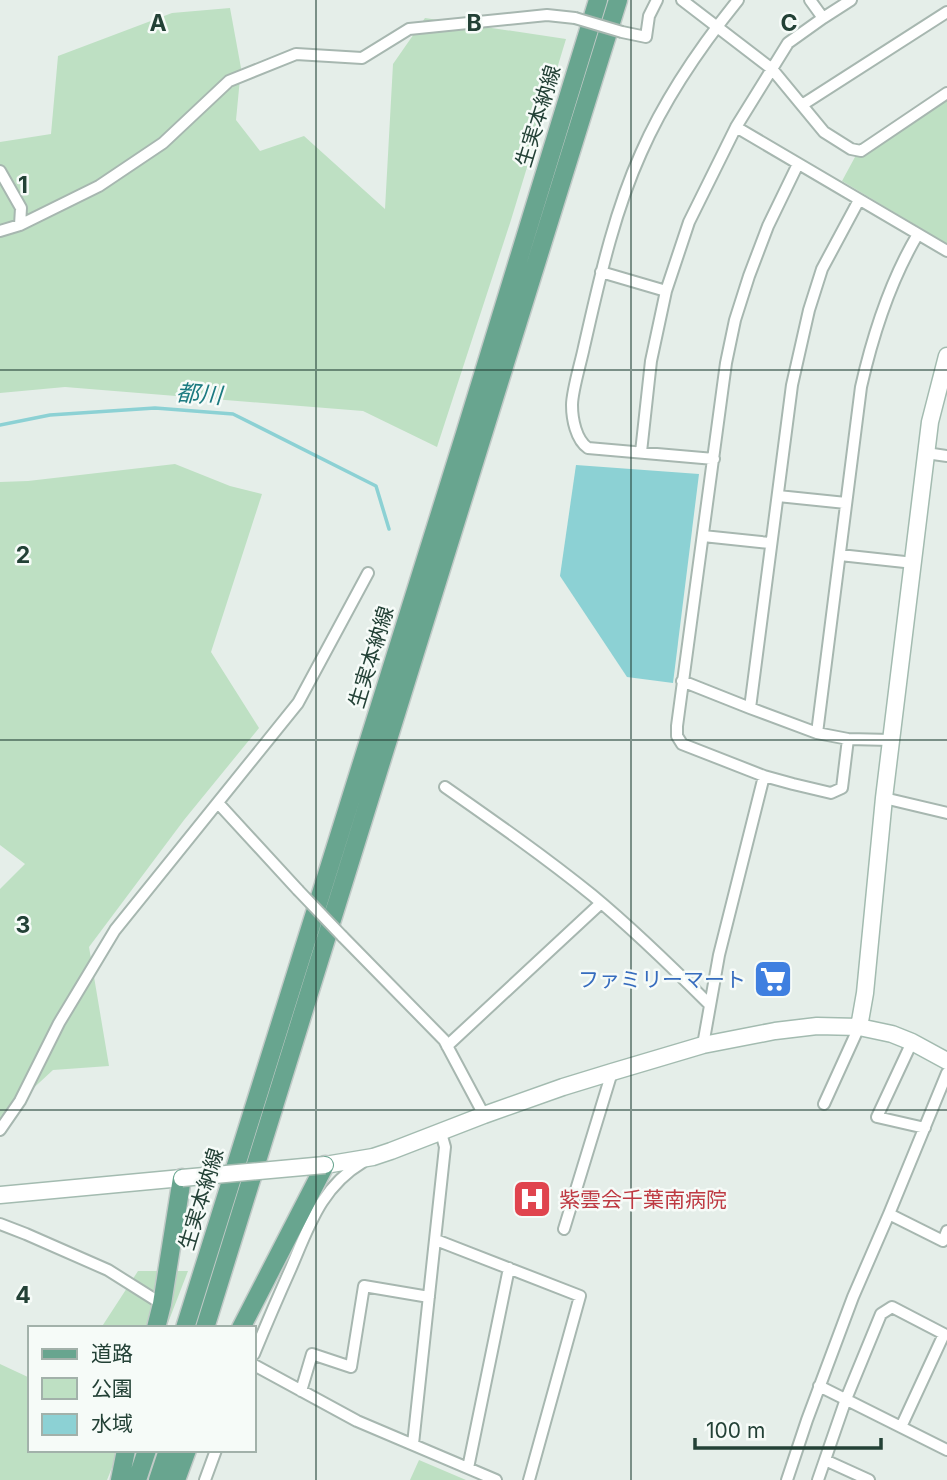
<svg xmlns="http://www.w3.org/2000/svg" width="947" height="1480" font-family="Inter,'Noto Sans JP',sans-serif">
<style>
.green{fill:#bee0c3}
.water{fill:#8cd1d4}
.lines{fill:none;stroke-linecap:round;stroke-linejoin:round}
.stream{stroke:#8cd1d4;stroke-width:3.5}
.street-casing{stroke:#a7b7b0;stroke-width:14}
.secondary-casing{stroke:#a3bbb0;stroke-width:19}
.primary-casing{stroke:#c1cac7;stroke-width:21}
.street{stroke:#fff;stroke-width:10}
.secondary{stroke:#fff;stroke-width:16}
.primary{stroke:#68a58f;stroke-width:18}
.street-bridge-casing{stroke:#a7b7b0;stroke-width:14;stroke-linecap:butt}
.secondary-bridge-casing{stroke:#a3bbb0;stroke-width:19;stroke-linecap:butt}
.street-bridge{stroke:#fff;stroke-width:10}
.secondary-bridge{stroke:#fff;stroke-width:16}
.grid{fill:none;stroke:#234136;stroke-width:2;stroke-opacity:0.55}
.labels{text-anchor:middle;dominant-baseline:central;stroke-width:5;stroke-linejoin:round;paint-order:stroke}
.street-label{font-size:21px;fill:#234136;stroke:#f6fbf8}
.shop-label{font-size:21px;fill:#366cbe;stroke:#f6fbf8;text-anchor:end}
.health-label{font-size:21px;fill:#be3a42;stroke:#f6fbf8;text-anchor:start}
.water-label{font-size:23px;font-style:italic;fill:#1b7a80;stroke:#f6fbf8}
.grid-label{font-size:23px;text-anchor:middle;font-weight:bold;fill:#234136;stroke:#f6fbf8;stroke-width:5;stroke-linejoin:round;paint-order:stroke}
</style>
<rect width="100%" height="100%" fill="#e5eee9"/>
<path class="green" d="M230,8L241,68L236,120L260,151L304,136L385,209L393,64L425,18L566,39L511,220L437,447L363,411L65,387L0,393V142L51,134L58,56L172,13Z
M947,97V244L842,181L855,157Z
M175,464L230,486L262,494L211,652L259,728L184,820L89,947L109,1066L53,1070L0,1119V889L25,864L0,845V482L28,481Z
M138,1271H188L166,1328H101Z
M0,1364L30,1378V1450H119L107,1480H0Z
M419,1460L466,1480H410Z"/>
<path class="water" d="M576,465L699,474L673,683L627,677L560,576Z"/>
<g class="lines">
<path class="stream" d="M0,425L50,415L155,408L233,414L376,486L389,529"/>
<g class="street-casing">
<path id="street" d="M682,0L772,69L824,132L851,149L861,151L947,93
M823,18L851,0
M622,32L646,37L649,16L657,0
M802,105L947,12
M736,127L947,251
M798,164L768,226L749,276L735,320L726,363L677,726V736L682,744L764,776L793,784L831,793L842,788L848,739
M0,171L21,208L20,225
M0,231L20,225L99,186L163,143L229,81L296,54L362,58L409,29L547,15L575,18
M601,272L666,291
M641,452L651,361L666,291L689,222L736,127L788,43L823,18L810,0
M926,453L947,456
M714,459L588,448C576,440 572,419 572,405C572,391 581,362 584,347C599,282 613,215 641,153C665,98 700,47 738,0
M778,496L846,503
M703,536L770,543
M840,555L914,563
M682,681L750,708L817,733L848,739L891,740
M750,708L792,385L809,310L822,269L859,200
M817,733L861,387C873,334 890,281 918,234
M445,787C495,822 545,857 592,895C633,929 672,967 710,1005
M884,798L947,813
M218,803L298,890
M342,936L444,1040L484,1115
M912,1042L877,1117L925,1128
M703,1045L719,955L764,776
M447,1046L601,903
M824,1104L859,1027
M0,1130L20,1101L59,1023L115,930L298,703L368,573
M889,1214L943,1241L947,1231
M0,1224L26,1234L108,1270L162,1304
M564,1229L612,1072
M436,1240L580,1296L529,1480
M254,1354C266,1325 278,1297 291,1268C309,1226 321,1187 363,1162
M254,1365L357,1421L496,1480
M819,1386L947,1450
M301,1391L312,1354L351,1367L364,1286L429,1297
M413,1444L445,1147L441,1133
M825,1460L869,1480
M468,1468L509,1268
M205,1480L216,1450
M787,1480L807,1420L853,1297L889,1214L947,1073
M818,1480L846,1399L881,1314L892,1307L944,1334L901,1427"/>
</g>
<g class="secondary-casing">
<path id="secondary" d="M859,1027L865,993L884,798L930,422L947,356
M325,1165L373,1157L391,1151L484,1115L563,1087L612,1072L703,1045L775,1031L817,1026L859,1027L892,1034L912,1042L947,1061
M0,1195L182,1178"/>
</g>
<g class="primary-casing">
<path id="primary" d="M156,1328L162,1304L182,1178
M185,1328L464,437L598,0
M205,1328L618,0
M241,1328L325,1165
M120,1480L126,1450
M137,1480L147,1450
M158,1480L168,1450
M176,1480L187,1450"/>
</g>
<use href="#street" class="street"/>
<use href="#secondary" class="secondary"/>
<use href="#primary" class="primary"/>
<g class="street-bridge-casing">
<path id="street-bridge" d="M575,18L622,32
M298,890L342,936"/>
</g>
<g class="secondary-bridge-casing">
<path id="secondary-bridge" d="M182,1178L325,1165"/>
</g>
<use href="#street-bridge" class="street-bridge"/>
<use href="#secondary-bridge" class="secondary-bridge"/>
</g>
<path class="grid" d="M316,0V1480M631,0V1480M0,370H947M0,740H947M0,1110H947"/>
<defs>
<g id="supermarket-square" transform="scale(2.0125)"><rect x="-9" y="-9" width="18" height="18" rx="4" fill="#3f7fe0" stroke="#f6fbf8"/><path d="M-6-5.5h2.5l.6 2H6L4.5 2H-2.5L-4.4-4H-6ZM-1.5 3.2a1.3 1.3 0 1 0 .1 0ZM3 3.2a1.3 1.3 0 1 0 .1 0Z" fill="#fff"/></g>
<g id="hospital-square" transform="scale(2.0125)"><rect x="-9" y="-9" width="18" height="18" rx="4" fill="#e0444e" stroke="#f6fbf8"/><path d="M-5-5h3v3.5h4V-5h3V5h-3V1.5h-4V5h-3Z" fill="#fff"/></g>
</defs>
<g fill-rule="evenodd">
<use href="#supermarket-square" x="773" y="979"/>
<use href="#hospital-square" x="532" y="1199"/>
</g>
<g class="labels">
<g class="street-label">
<text transform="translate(538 116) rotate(-73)">生実本納線</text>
<text transform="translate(371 657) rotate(-73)">生実本納線</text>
<text transform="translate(201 1199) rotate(-73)">生実本納線</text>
</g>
<g class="shop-label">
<text x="746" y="979">ファミリーマート</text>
</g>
<g class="health-label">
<text x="559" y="1199">紫雲会千葉南病院</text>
</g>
<g class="water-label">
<text transform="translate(199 394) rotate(4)">都川</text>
</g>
</g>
<g class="grid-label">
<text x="158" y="31">A</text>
<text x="474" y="31">B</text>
<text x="789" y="31">C</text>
<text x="23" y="193">1</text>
<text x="23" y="563">2</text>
<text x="23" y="933">3</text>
<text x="23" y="1303">4</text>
</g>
<rect x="28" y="1326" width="228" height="126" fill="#f6fbf8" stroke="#a2b1aa" stroke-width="2"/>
<rect x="42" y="1349" width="35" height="10" fill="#68a58f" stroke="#a2b1aa" stroke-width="2"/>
<text x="91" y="1361" font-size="21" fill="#234136">道路</text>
<rect x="42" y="1378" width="35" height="21" fill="#bee0c3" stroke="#a2b1aa" stroke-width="2"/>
<text x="91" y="1396" font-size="21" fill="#234136">公園</text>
<rect x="42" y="1414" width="35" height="21" fill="#8cd1d4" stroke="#a2b1aa" stroke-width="2"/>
<text x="91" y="1431" font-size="21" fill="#234136">水域</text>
<path d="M695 1438v10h186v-10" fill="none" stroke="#234136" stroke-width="3.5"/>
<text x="706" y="1438" font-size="21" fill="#234136" stroke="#f6fbf8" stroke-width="5" paint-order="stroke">100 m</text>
</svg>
